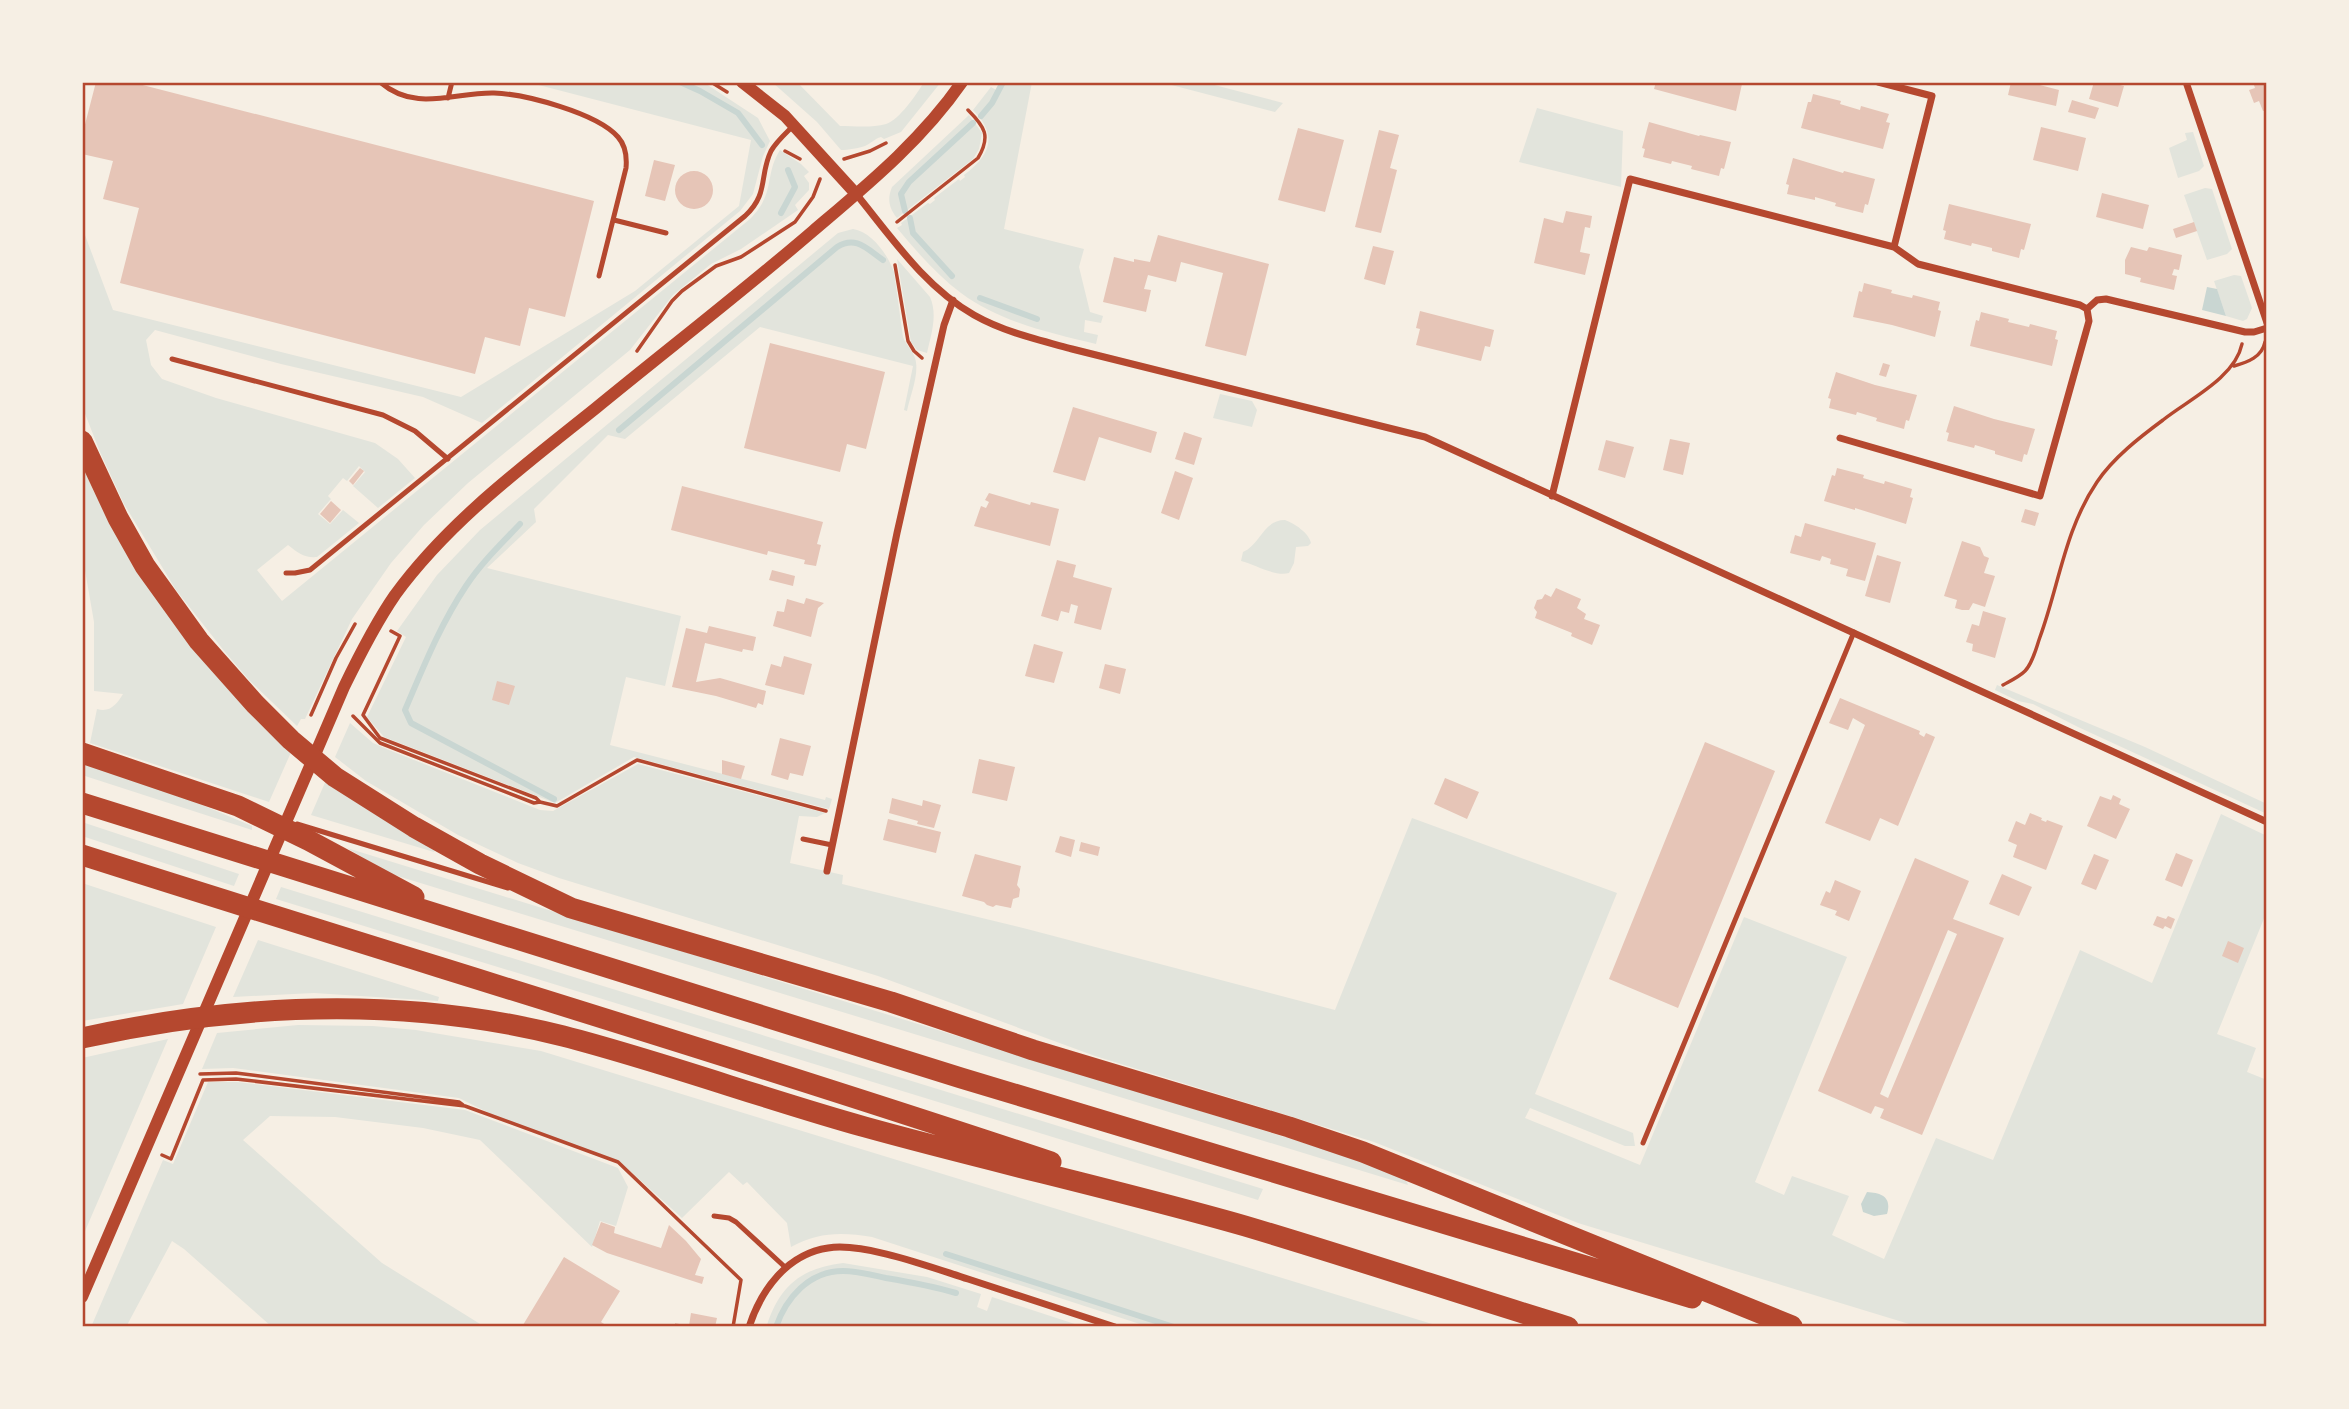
<svg xmlns="http://www.w3.org/2000/svg" width="2349" height="1409" font-family="Commissioner,sans-serif">
<style>
.green{fill:#e2e4dc}
.water{fill:#c9d6d2}
.lines{fill:none;stroke-linecap:round;stroke-linejoin:round}
.stream{stroke:#c9d6d2;stroke-width:6}
.building{fill:#e6c5b7;fill-rule:evenodd}
.path{stroke:#b5482f;stroke-width:3.5}
.service{stroke:#b5482f;stroke-width:5}
.minor{stroke:#b5482f;stroke-width:7}
.tertiary{stroke:#b5482f;stroke-width:12}
.motorway{stroke:#b5482f;stroke-width:21}
.neatline{fill:none;stroke:#b5482f;stroke-width:2.5}
</style>
<rect width="100%" height="100%" fill="#f6efe4"/>
<path class="green" d="M527,82H703L758,118L770,141L763,156L753,194L740,211L482,423L423,397L281,364L155,330L146,340L151,365L162,379L216,398L375,443L398,459L415,478L378,508L353,486L365,472L359,466L347,481L343,478L328,496L331,499L318,514L330,524L343,510L359,523L317,557C304,558 298,553 288,545L257,570L282,601L750,219C776,193 764,175 780,150L801,164L809,172L804,176L809,183V190L795,205L798,210L741,249L711,264L673,295L630,350L468,483L424,525L391,563L352,619L305,719H301L297,726L249,680L225,652L176,590L124,504L100,452L82,406V227L113,310L461,397L635,291L739,206L751,140Z
M772,82H797L840,126C854,126 872,128 886,124C899,120 917,94 924,82H941L901,132L884,139L881,137C874,139 872,143 865,146C859,148 848,150 841,150L817,122Z
M1000,82H1032L1004,229L1084,249L1079,267L1090,312L1103,316L1101,323L1085,320L1084,332L1098,335L1096,344C1050,333 1000,322 961,293C937,275 917,252 897,228L902,225L901,223L928,203L930,204L935,200L934,198L959,179L960,181L965,177L964,175C991,155 998,135 973,110L991,87L996,90Z
M1160,82H1203L1283,103L1275,112Z
M1537,108L1623,131L1621,187L1519,162Z
M969,115L982,133L979,149L973,159L897,218C889,208 887,199 892,187Z
M2193,132L2204,166L2199,171L2178,178L2169,148L2187,140L2185,133Z
M2205,188L2212,189L2232,249L2227,254L2207,260L2184,195Z
M853,229C872,232 888,255 894,272L903,337C906,345 913,351 915,358C920,373 910,396 907,411L904,410L913,366L760,327L625,439L608,435L534,509L536,522L487,568L681,616L665,686L626,677L610,745L825,800L826,797L832,799L829,809L634,757L555,803L384,737L367,717L406,637L397,631L437,575L480,530L838,233Z
M897,259L930,297C938,315 931,335 927,353L917,350L911,342Z
M2234,275L2241,276L2252,308L2247,319L2243,321L2226,316L2214,281Z
M1220,394L1252,401L1257,410L1252,427L1213,418Z
M82,464L94,492L292,750L269,802L90,743L97,709C110,713 117,704 123,694L94,691V622L82,553Z
M1285,520C1294,523 1309,533 1311,543L1308,546L1296,547L1294,563L1289,573C1276,577 1256,565 1241,561L1243,552C1261,544 1263,520 1285,520Z
M1997,685L2145,747L2267,804V814L2078,727L2033,704L2018,701L1995,690Z
M350,723L373,743L389,750L540,810L553,811L638,764L825,813L817,817L799,816L790,863L843,875L842,884L1027,929L1335,1010L1412,818L1617,893L1535,1094L1633,1133L1635,1146H1625L1530,1108L1525,1118L1640,1165L1744,917L1847,957L1755,1182L1784,1195L1792,1176L1849,1196L1832,1235L1884,1259L1936,1138L1993,1160L2080,950L2152,983L2221,814L2267,836V911L2217,1034L2256,1048L2247,1072L2267,1080V1327H1919L1578,1223L1374,1142L1095,1056L878,976L559,878L518,863L458,835L366,781L335,757Z
M85,764L176,794L252,826V830L82,775Z
M327,778L435,850L434,852L311,815Z
M82,822L239,874L234,886L82,836Z
M347,848L1366,1162L1406,1180L1408,1185L391,874Z
M82,883L216,927L183,1004L82,1021Z
M281,887L1263,1189L1258,1200L276,899Z
M258,940L439,997L438,1001L314,993L233,997Z
M298,1025L373,1026L416,1030L541,1051L1442,1327H1149L872,1237C842,1232 818,1232 791,1247L787,1223L747,1182L743,1185L729,1172L682,1218L619,1161L497,1117L459,1098L233,1068L202,1069L217,1033Z
M168,1039L82,1238V1058Z
M208,1082H237L465,1110L618,1168L628,1187L616,1226L600,1221L592,1247L480,1140L423,1128L335,1117L270,1116L243,1140L382,1263L485,1327H272L184,1249L172,1241L126,1327H91L163,1160L173,1164Z
M843,1263L927,1277L981,1294L977,1307L987,1311L992,1297L1084,1327H764L767,1325C780,1285 802,1268 843,1263Z"/>
<path class="water" d="M2207,287L2217,289L2226,316L2202,310Z
M1867,1192C1882,1193 1892,1197 1887,1214L1874,1216L1863,1212L1861,1204Z"/>
<g class="lines">
<path class="stream" d="M680,82L700,91L738,113L762,145
M981,116L992,103L1003,82
M905,211L901,194L909,182L973,123
M781,213L795,187L788,170
M910,218L913,233L952,276
M980,298L1037,319
M619,430L837,247C856,235 867,249 883,260
M520,524C501,544 481,563 466,586C440,625 423,668 405,710L411,723L554,799
M946,1254L1174,1327
M776,1327C786,1298 809,1271 843,1271C857,1271 872,1275 886,1278C910,1282 932,1286 956,1293"/>
</g>
<path class="building" d="M96,82H131L594,201L565,317L529,308L520,346L485,337L475,374L120,283L139,208L103,199L113,161L82,154V136Z
M1656,82H1740L1742,84L1736,111L1654,89Z
M2011,82H2028L2059,90L2056,106L2008,95Z
M2094,82H2108L2124,86L2118,107L2089,99Z
M2253,82H2267V110L2263,111L2259,101L2254,103L2249,90L2255,88Z
M1813,94L1841,101L1840,104L1860,110L1861,106L1889,114L1886,122L1890,123L1883,149L1801,128L1808,102H1811Z
M2072,100L2099,108L2095,119L2068,112Z
M1649,122L1699,136L1700,135L1731,142L1724,169L1721,168L1719,176L1691,169L1692,166L1672,161L1671,164L1643,157L1645,149L1642,148Z
M2041,127L2086,138L2078,171L2033,160Z
M1298,128L1344,140L1325,212L1278,200Z
M1379,130L1399,135L1390,168L1397,170L1381,233L1355,227Z
M1793,158L1843,173L1844,171L1875,179L1868,205L1865,204L1863,213L1835,206L1836,203L1815,197V200L1787,194L1789,185L1786,184Z
M654,160L675,165L665,201L645,196Z
M675 190a19 19 0 1 1 38 0a19 19 0 1 1-38 0Z
M2102,193L2149,205L2143,229L2096,217Z
M1949,204L2031,224L2024,250L2021,249L2019,258L1992,251V248L1972,243L1971,246L1944,239L1946,231L1943,230Z
M1566,211L1592,216L1590,228L1585,227L1580,252L1590,254L1585,275L1534,263L1544,218L1563,223Z
M2194,222L2197,231L2176,238L2173,229Z
M1158,235L1269,264L1246,356L1205,346L1223,273L1181,262L1176,282L1148,275L1144,289L1151,290L1146,312L1103,302L1114,257L1134,262V259L1150,262Z
M1373,246L1394,251L1385,285L1364,279Z
M2131,247L2147,251L2149,247L2182,255L2179,270L2174,269L2172,275L2177,276L2174,290L2140,282L2141,278L2125,274V260Z
M1864,283L1892,290L1891,293L1912,298L1913,295L1940,302L1938,310L1941,311L1935,337L1892,325L1853,317L1859,291L1862,292Z
M1420,311L1494,330L1490,347L1485,346L1481,361L1416,345L1420,329L1416,328Z
M1981,312L2009,319L2008,322L2029,327L2030,324L2057,331L2055,339L2058,340L2052,366L1970,346L1976,320L1979,321Z
M770,343L885,372L866,449L847,444L840,472L744,448Z
M1883,363L1890,365L1886,377L1879,375Z
M1836,372L1875,385L1917,395L1909,421L1906,420L1904,429L1876,421L1877,418L1857,412L1856,415L1829,408L1831,399L1828,398Z
M1954,406L1994,419L2035,429L2027,455L2024,454L2022,462L1995,454V451L1975,445L1974,448L1947,441L1949,433L1946,432Z
M1073,407L1157,432L1151,453L1099,437L1085,481L1053,472Z
M1184,432L1202,438L1194,465L1175,459Z
M1670,439L1690,443L1683,475L1663,470Z
M1606,440L1634,447L1625,478L1598,470Z
M360,468L364,471L353,485L349,481Z
M1837,468L1864,475L1863,478L1884,484L1885,481L1912,489L1910,497L1913,498L1906,524L1855,508V510L1824,501L1832,475L1835,476Z
M1175,471L1193,478L1179,520L1161,513Z
M682,486L823,522L817,544L821,545L816,566L804,564L805,560L768,551L767,555L671,530Z
M989,493L1030,505L1031,502L1059,509L1050,546L974,526L981,506L986,508L989,502L985,500Z
M331,501L341,510L330,523L320,514Z
M2025,509L2039,513L2035,526L2021,522Z
M1805,523L1876,543L1865,581L1846,576L1848,569L1830,564L1831,559L1822,556L1820,561L1790,553L1795,535L1801,537Z
M1962,541L1980,547L1984,556L1989,558L1984,573L1995,576L1985,607L1973,603L1969,610H1962L1955,608L1957,600L1944,596Z
M1877,555L1901,562L1890,603L1865,596Z
M1057,560L1076,565L1073,577L1112,588L1101,630L1074,623L1078,606L1071,604L1069,613L1061,611L1058,621L1041,616Z
M772,570L795,576L793,586L769,580Z
M1556,588L1581,599L1577,608L1586,614L1584,619L1600,625L1592,645L1571,636L1572,633L1535,618L1537,612L1534,608L1537,600L1542,599L1545,594L1551,597Z
M806,598L824,603L818,608L811,637L773,626L777,611L784,612L787,599L804,604Z
M1983,611L2006,618L1995,658L1972,651L1973,644L1966,642L1972,624L1979,626Z
M709,626L756,637L753,651L743,649L742,652L705,643L696,682L720,678L766,691L763,705L758,703L756,708L716,696L672,687L686,628L707,633Z
M1034,644L1063,652L1054,683L1025,676Z
M784,656L812,664L804,695L765,685L771,664L781,667Z
M1105,664L1126,669L1120,694L1099,688Z
M497,681L515,686L509,705L492,700Z
M1840,698L1920,731L1919,734L1924,737L1926,733L1935,737L1898,826L1880,818L1870,841L1825,823L1865,725L1853,718L1848,730L1829,723Z
M780,738L811,746L803,776L790,773L788,780L771,775Z
M1705,742L1775,771L1678,1008L1609,979Z
M979,759L1015,767L1007,801L972,793Z
M722,760L745,766L741,779L722,774Z
M1445,778L1479,792L1467,819L1434,804Z
M2113,795L2121,799L2119,804L2130,809L2116,839L2087,826L2100,796L2111,800Z
M892,798L922,806L923,800L941,805L934,828L917,824L918,821L889,813Z
M2030,813L2042,818L2041,820L2046,822L2047,820L2063,826L2046,870L2013,857L2017,845L2008,841L2016,821L2025,825Z
M888,819L941,832L936,853L883,840Z
M1060,836L1075,840L1071,857L1055,852Z
M1081,842L1100,847L1098,856L1079,851Z
M2176,853L2193,860L2182,887L2165,880Z
M975,854L1021,866L1017,885L1020,889L1019,897L1013,899L1011,908L996,905L993,907L987,905L984,902L962,896Z
M2094,854L2109,860L2096,890L2081,884Z
M1915,858L1969,881L1953,919L2004,938L1922,1135L1880,1118L1884,1109L1875,1106L1871,1114L1818,1091ZM1948,930L1957,934L1888,1098L1880,1094Z
M2002,874L2032,887L2019,916L1989,904Z
M1835,880L1861,891L1849,921L1835,915L1837,911L1820,905L1826,891L1830,893Z
M2157,916L2166,919L2168,916L2175,919L2171,929L2165,926L2163,929L2153,925Z
M2228,941L2244,948L2238,963L2222,956Z
M601,1222L615,1227L614,1233L661,1248L669,1225L686,1241L701,1259L695,1275L704,1277L702,1284L607,1253L592,1245Z
M564,1257L620,1291L601,1322L609,1327H527L523,1325Z
M691,1313L717,1318L715,1327H675V1323L689,1326Z"/>
<g class="lines">
<path class="path" d="M711,82L727,92
M785,151L800,159
M844,159L870,151L886,143
M897,222L978,158C991,136 985,127 968,110
M895,265L908,341L914,351L922,358
M637,351L672,301L682,291L716,266L741,257L795,222L813,197L820,179
M2234,366C2248,362 2262,357 2265,342
M391,631L400,636L363,715L380,738L536,798L540,802L557,806L637,760L826,811
M2003,685C2010,681 2019,677 2025,671C2033,663 2036,648 2040,637C2059,585 2065,529 2097,482C2113,458 2140,437 2163,420C2188,400 2235,378 2242,344
M311,715L336,658L355,624
M353,716L380,743L534,803L540,802
M200,1074L236,1073L459,1102L463,1105
M162,1155L171,1159L203,1080L236,1079L465,1106L618,1162L741,1280L733,1327"/>
<path class="service" d="M380,82C416,113 454,92 494,93C525,94 597,113 618,137C626,146 627,157 626,168L599,276
M448,98L452,82
M614,220L666,233
M172,359L383,415L415,431L448,459
M286,573H295L310,570L745,216C769,194 759,176 771,151C776,142 785,134 793,126
M297,824L508,888
M803,839L832,845
M1643,1143L1854,632
M714,1216L729,1218L736,1222L786,1268"/>
<path class="minor" d="M1878,82L1932,96L1894,247L1918,264L2080,305L2087,309L2097,300L2106,299L2245,332H2254L2267,328
M2186,82L2267,323
M857,195C892,238 925,287 974,315C1004,332 1039,340 1072,349L1425,437L2267,822
M1840,438L2040,496L2089,321L2087,309
M1552,496L1630,179L1894,247
M827,871L897,533L944,325L953,300
M749,1327C761,1290 787,1254 828,1248C864,1242 933,1268 968,1279C1017,1295 1066,1311 1115,1327"/>
<path class="tertiary" d="M742,82L785,116L857,195
M82,1297L344,687C359,656 375,624 395,595C449,521 525,465 596,408C668,349 742,292 813,231C867,185 921,141 962,82"/>
<path class="motorway" d="M82,441L118,518L145,566L199,641L255,704L291,740L335,777L414,827L480,864L571,908L891,1002L1033,1050L1289,1127L1363,1152L1792,1326
M82,753L238,806L308,840L414,897
M82,803L961,1078L1692,1298
M82,855C405,958 730,1055 1051,1162
M82,1038C241,1003 404,996 563,1036C664,1062 764,1099 865,1127C991,1162 1119,1190 1245,1226C1353,1258 1460,1294 1568,1327"/>
</g>
<rect width="2349" height="1409" fill="none" stroke="#f6efe4" stroke-width="168"/>
<rect x="84" y="84" width="2181" height="1241" class="neatline"/>
</svg>
